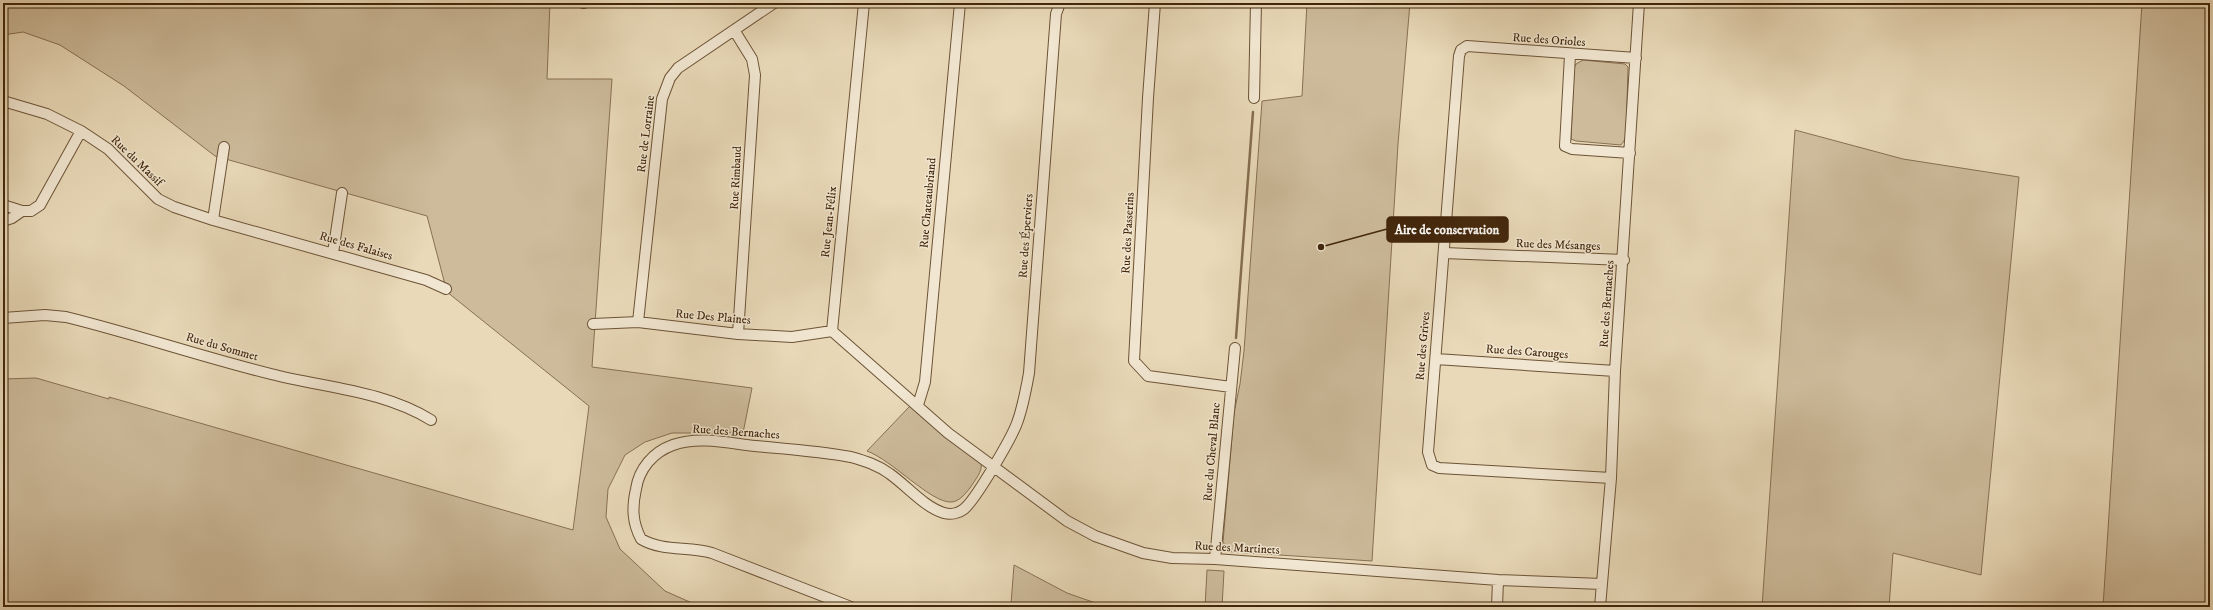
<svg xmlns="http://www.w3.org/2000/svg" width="2213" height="610" font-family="'IM FELL DW Pica',serif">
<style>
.green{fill:#cdbb9b;stroke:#887053}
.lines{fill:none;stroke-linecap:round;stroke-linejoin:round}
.stream{stroke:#846d4f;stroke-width:2.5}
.minor-casing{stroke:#6c5336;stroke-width:12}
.minor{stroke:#f1e6d1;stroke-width:10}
.labels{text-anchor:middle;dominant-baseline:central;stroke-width:3;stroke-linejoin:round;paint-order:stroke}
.street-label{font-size:12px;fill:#42260b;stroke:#f1e6d1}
.leader{fill:none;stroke:#42260b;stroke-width:1.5}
.callout-dot{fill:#42260b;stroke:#f1e6d1;stroke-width:1.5}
.callout{fill:#42260b;stroke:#42260b;stroke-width:1.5}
.callout-label{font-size:13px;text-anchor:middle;font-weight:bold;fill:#fff}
</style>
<rect width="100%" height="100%" fill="#e9d9b8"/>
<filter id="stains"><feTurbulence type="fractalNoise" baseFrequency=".005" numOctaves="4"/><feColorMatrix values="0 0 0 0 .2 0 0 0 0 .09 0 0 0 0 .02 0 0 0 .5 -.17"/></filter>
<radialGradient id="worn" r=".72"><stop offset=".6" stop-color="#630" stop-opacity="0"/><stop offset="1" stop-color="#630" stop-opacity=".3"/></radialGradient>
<path class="green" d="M3,3H550L547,79H612L592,367L752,388L743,433H672L645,442L625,455L608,489L606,517L620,549L665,591L701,607H598L594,605L593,607H3V379L36,378L109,399V397L573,530L589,406L447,292L427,216L215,156L124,86L60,45L23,32L3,35Z
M1307,3H1410L1398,144L1372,561L1232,552L1228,550L1223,542L1234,413L1240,384L1244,351L1262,101L1302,96Z
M2142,3H2210V607H2103Z
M1583,60L1625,64L1628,67L1626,138L1621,145L1576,141L1571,139L1574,68L1576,64Z
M1795,130L1903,159L2019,177L1981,575L1893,553L1889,607H1762Z
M910,406L946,438L981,463C983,471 975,480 970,488C966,493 959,502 951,502C931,503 892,460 867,451Z
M1014,565L1067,593L1107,607H1019L1011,604Z
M1207,570L1224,571L1222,607H1205Z"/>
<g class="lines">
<path class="stream" d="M1236,338L1253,112"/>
<g class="minor-casing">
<path id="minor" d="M583,3H584
M1155,3L1148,98L1134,361L1148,376L1231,387
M734,30L752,59L755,75L738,334
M1570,55L1565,146L1572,149L1630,153
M1254,98L1256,3
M3,101L47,114L81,131L108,149L158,199L174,207L213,220L426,280L446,289
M3,205L22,211L12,218L3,221
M22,211H31L40,205L81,131
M213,220L224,147
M333,253L342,193
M1444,253L1624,260
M3,318L45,315L66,317C135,334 202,357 271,374C325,388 382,390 431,420
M638,322L662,99L670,78L678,68L774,3
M593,324L638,322L738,334L792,337L832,331
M832,331L948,433L1067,521L1095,536L1143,553L1172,558L1215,559L1498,580L1602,584
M832,331L864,3
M1436,359L1615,371
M918,405L925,382L960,3
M1611,478L1439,468L1432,465L1428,452L1459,56L1461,50L1467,46L1636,58
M1215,559L1235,348
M851,607L712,553C688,546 663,552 641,539C632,522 632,507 636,489C639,469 653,452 673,445C699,436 728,443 755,446C787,449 819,451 851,457C865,461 878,465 890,474C907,486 924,507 944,513C951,515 959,513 964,509C976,499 1011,439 1017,423C1023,407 1026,390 1029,373L1056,14L1060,3
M1497,607L1498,580
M1600,607L1611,478L1615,371L1639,3"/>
</g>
<use href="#minor" class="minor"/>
</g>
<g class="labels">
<g class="street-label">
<text transform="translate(1549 40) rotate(4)">Rue des Orioles</text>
<text transform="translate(646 134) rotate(-83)">Rue de Lorraine</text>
<text transform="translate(137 161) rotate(44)">Rue du Massif</text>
<text transform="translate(736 178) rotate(-87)">Rue Rimbaud</text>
<text transform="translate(928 203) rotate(-85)">Rue Chateaubriand</text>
<text transform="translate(829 222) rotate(-84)">Rue Jean-Félix</text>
<text transform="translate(1128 233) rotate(-87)">Rue des Passerins</text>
<text transform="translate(1026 236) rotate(-86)">Rue des Éperviers</text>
<text transform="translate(1558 245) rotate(2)">Rue des Mésanges</text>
<text transform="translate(356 246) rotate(16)">Rue des Falaises</text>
<text transform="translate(1607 304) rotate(-86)">Rue des Bernaches</text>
<text transform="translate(713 317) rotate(5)">Rue Des Plaines</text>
<text transform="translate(1423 346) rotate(-85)">Rue des Grives</text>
<text transform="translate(222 347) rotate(16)">Rue du Sommet</text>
<text transform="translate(1527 352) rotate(4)">Rue des Carouges</text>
<text transform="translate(736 432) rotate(4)">Rue des Bernaches</text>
<text transform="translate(1212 452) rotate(-85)">Rue du Cheval Blanc</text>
<text transform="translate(1237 548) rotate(3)">Rue des Martinets</text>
</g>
</g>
<path class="leader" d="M1321 247L1387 229"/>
<circle class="callout-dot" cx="1321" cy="247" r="4"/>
<rect class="callout" x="1387" y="217" width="121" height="25" rx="4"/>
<g class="callout-label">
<text x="1447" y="234">Aire de conservation</text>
</g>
<rect width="2213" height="610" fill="none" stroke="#e9d9b8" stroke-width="16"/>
<rect x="4" y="4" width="2205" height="602" fill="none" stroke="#42260b" stroke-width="2"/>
<rect x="8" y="8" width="2197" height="594" fill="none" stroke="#42260b"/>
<rect width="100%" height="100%" filter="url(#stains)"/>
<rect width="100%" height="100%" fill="url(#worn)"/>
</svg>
